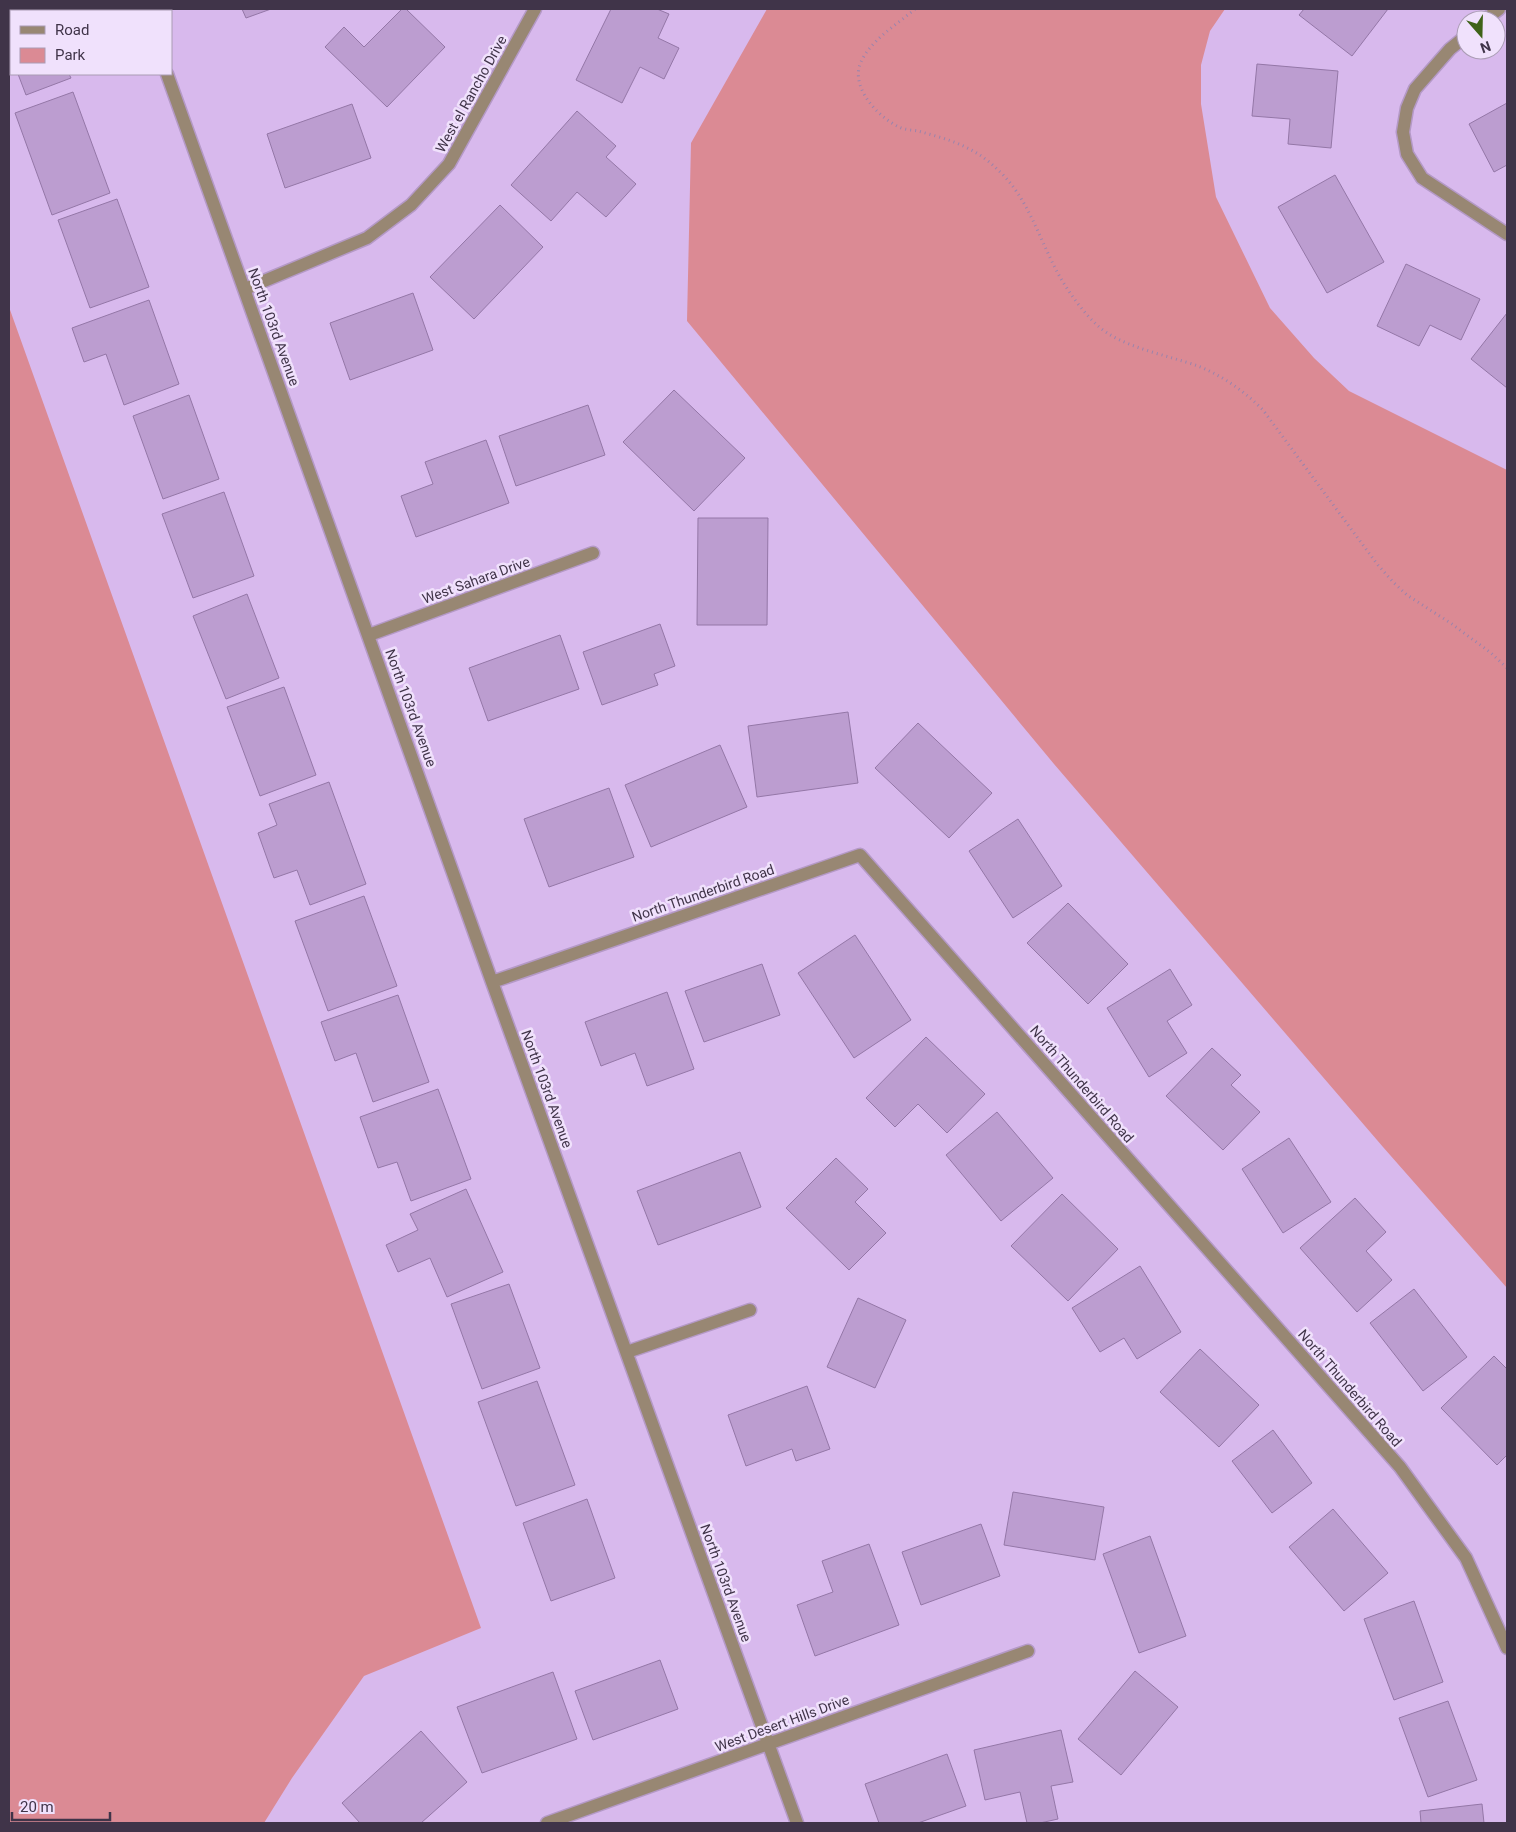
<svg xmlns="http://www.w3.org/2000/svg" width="1516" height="1832" font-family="Roboto,sans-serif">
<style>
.green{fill:#db8a94}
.building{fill:#bc9dd0;stroke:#9477a7}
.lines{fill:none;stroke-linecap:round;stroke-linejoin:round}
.minor-casing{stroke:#b499c6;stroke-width:15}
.path{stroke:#9b84ac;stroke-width:3;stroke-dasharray:1 4;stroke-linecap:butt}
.minor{stroke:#988773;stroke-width:12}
.labels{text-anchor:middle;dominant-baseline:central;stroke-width:5;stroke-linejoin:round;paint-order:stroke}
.street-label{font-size:14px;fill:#403449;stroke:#f0e1fc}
</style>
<rect width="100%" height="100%" fill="#d8b9ed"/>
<path class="green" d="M767,9H1225L1210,31L1201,65V104L1216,197L1270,308L1314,358L1349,391L1507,470V1288L1383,1147L1054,764L687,321L691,143Z
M9,307L481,1628L364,1676L292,1778L264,1823H9Z"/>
<path class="building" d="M9,9H45L46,11H11V57L10,54H9Z
M242,9H271L246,18Z
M402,9H406L445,47L387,107L325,47L344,27L364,47Z
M611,9H657L669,14L658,38L679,48L664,79L640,67L622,103L576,80Z
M1304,9H1388L1352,56L1299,15Z
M1257,64L1338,71L1331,148L1288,144L1290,119L1252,116Z
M18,74H69L71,78L26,95Z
M73,92L110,193L52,215L15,113Z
M1507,103V165L1494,172L1469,124Z
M352,104L371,158L285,188L267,134Z
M577,111L616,146L606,157L636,184L606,217L577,192L551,221L511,185Z
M1335,175L1384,262L1327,293L1278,207Z
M117,199L149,287L90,308L58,220Z
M500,205L543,247L474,319L430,277Z
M1406,264L1480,299L1461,340L1430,325L1419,346L1377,326Z
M413,293L433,350L350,380L330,323Z
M149,300L179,384L124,405L106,354L84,362L72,328Z
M1507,313V388L1471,359Z
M674,390L745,458L694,511L623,442Z
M189,395L219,479L163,499L133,416Z
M588,405L605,455L516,486L499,436Z
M486,440L509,503L416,537L401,496L433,484L425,462Z
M224,492L254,576L193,598L162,514Z
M698,518H768L767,625H697Z
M247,594L279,678L226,699L193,616Z
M660,624L675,666L654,674L658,685L602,705L583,652Z
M560,635L579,689L488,721L469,668Z
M284,687L316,775L260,796L227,707Z
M848,712L858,783L757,797L748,726Z
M918,723L992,793L949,838L875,768Z
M720,745L747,807L651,847L625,785Z
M329,782L366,884L310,905L297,870L274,878L258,833L277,825L269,804Z
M609,788L634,857L549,887L524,819Z
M1018,819L1062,886L1013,918L969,851Z
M364,896L397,986L328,1011L295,921Z
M1068,903L1128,964L1088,1004L1027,943Z
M855,935L911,1020L854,1058L798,973Z
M762,964L780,1015L704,1042L685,991Z
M1170,969L1192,1005L1167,1021L1187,1053L1149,1077L1107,1008Z
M667,992L694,1069L647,1086L635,1053L601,1066L585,1022Z
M398,995L429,1082L373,1102L356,1053L335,1061L321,1022Z
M926,1037L985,1094L947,1133L918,1104L895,1127L866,1098Z
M1212,1048L1241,1075L1231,1085L1260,1112L1223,1150L1166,1096Z
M438,1089L471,1179L411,1201L397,1162L378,1168L360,1117Z
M997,1112L1053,1178L1001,1221L946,1155Z
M1289,1138L1331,1202L1283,1233L1242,1169Z
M740,1152L761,1207L658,1245L637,1191Z
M836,1158L868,1189L855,1202L886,1233L849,1270L786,1208Z
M466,1189L503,1272L447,1297L430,1258L398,1272L386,1245L418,1230L410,1214Z
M1062,1194L1118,1249L1068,1301L1011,1246Z
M1355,1198L1386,1232L1366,1251L1392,1280L1357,1312L1300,1248Z
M1140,1266L1181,1332L1137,1359L1124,1338L1100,1352L1072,1308Z
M509,1284L540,1368L482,1389L451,1304Z
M1414,1289L1467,1357L1423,1391L1370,1323Z
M858,1298L906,1320L875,1388L827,1367Z
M1200,1349L1259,1405L1219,1447L1160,1392Z
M1494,1356L1507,1369V1455L1497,1465L1441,1408Z
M537,1381L575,1485L516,1506L478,1402Z
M807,1386L830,1449L796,1461L792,1449L746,1466L728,1415Z
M1273,1430L1312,1483L1272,1513L1232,1461Z
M1013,1492L1104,1507L1095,1560L1004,1545Z
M587,1499L615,1578L551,1601L523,1523Z
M1333,1509L1388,1573L1344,1611L1289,1547Z
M981,1524L1000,1576L921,1605L902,1552Z
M1150,1536L1186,1636L1139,1653L1103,1554Z
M869,1544L899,1625L815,1656L797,1605L833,1592L822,1561Z
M1414,1601L1443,1682L1394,1700L1364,1619Z
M660,1660L678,1709L593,1740L575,1691Z
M1135,1671L1178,1707L1121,1775L1078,1739Z
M553,1672L577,1739L482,1773L457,1707Z
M1448,1701L1477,1780L1428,1797L1399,1718Z
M1061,1730L1073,1782L1051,1786L1058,1819L1040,1823H1027L1020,1792L985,1800L974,1750Z
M421,1731L467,1782L421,1823H360L342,1803Z
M947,1754L966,1806L918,1823H879L865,1784Z
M1482,1804L1484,1823H1421L1420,1811Z"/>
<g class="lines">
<g class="minor-casing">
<path id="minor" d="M144,9L145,11
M1485,20L1499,9
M1466,36L1450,49L1415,89L1407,108L1403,132L1407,154L1422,178L1507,234
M167,74L492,982L797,1823
M245,289L367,238L411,205L449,164L535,9
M369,635L593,553
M492,982L860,855L1400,1467L1466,1558L1507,1648
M627,1352L750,1310
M547,1823L1028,1651"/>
</g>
<path class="path" d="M915,9C900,22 882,33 869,49C865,54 860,62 859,68C854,92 880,118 899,127C905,130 912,130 918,131C932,135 948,139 961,145C975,151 987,159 998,170C1029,198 1040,242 1060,277C1070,294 1083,312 1097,325C1120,347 1167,355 1198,366C1223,376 1244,391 1263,410L1377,564L1393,582L1407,595L1452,624L1491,653L1507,668"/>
<use href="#minor" class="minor"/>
</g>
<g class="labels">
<g class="street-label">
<text transform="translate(471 94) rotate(-61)">West el Rancho Drive</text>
<text transform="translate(274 327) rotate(70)">North 103rd Avenue</text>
<text transform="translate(476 580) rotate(-20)">West Sahara Drive</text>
<text transform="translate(411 708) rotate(70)">North 103rd Avenue</text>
<text transform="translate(703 893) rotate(-19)">North Thunderbird Road</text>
<text transform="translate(1082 1084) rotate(49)">North Thunderbird Road</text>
<text transform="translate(547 1089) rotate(70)">North 103rd Avenue</text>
<text transform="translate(1350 1388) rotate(49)">North Thunderbird Road</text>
<text transform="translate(726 1583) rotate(70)">North 103rd Avenue</text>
<text transform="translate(782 1723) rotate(-20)">West Desert Hills Drive</text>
</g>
</g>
<rect width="1516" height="1832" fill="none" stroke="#403449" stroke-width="20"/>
<rect x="10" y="10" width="162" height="65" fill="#f0e1fc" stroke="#aa9cb4"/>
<rect x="20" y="26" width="25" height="8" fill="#988773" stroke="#aa9cb4"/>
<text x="55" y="35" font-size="15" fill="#403449">Road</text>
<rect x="20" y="48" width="25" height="15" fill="#db8a94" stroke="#aa9cb4"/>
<text x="55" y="60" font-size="15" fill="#403449">Park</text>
<g transform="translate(1481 35) rotate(160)"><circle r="24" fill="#f0e1fc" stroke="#aa9cb4"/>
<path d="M0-4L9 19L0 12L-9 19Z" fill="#3f6218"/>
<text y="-8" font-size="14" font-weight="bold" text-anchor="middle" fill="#403449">N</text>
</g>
<path d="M12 1812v8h98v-8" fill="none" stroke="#403449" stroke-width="2.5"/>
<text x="20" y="1812" font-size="15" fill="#403449" stroke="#f0e1fc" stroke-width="4" paint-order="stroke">20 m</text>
</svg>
